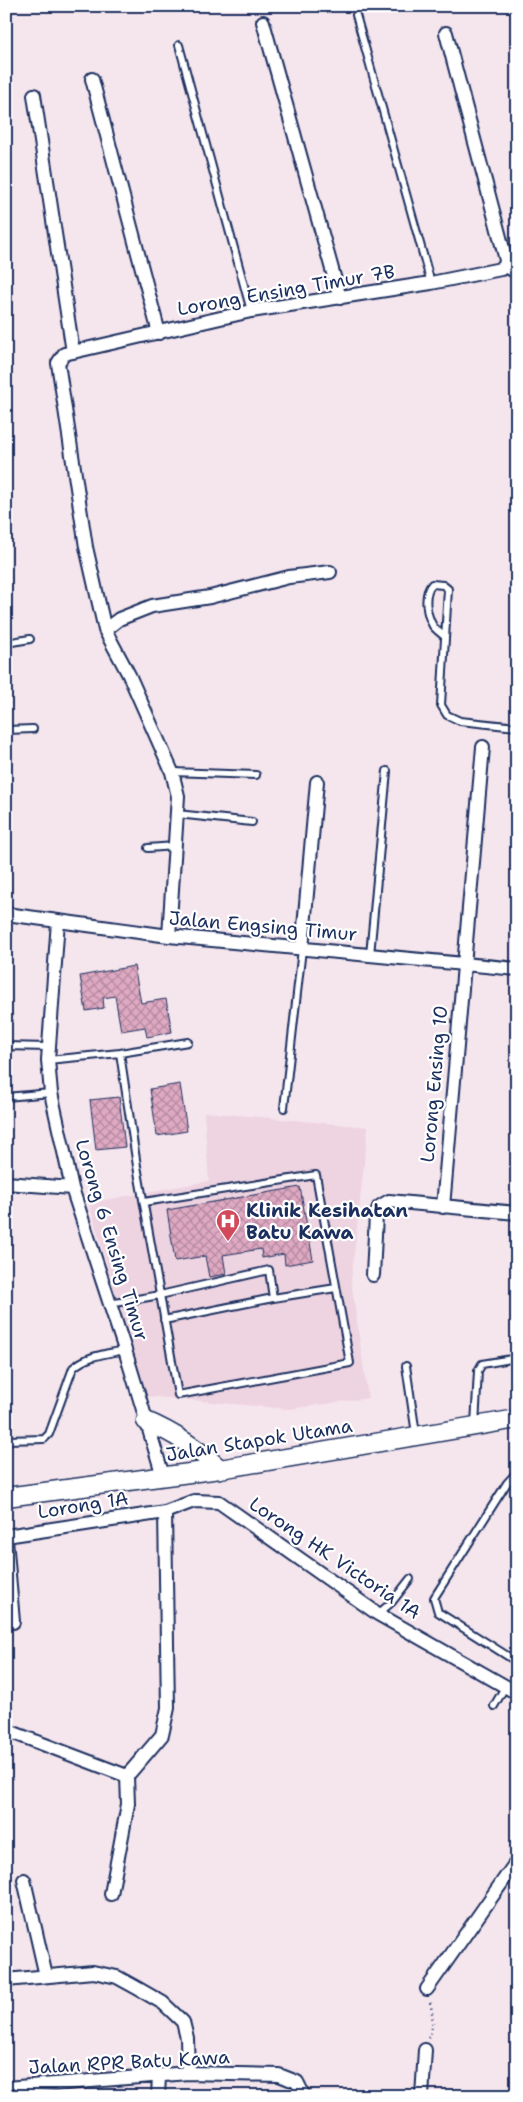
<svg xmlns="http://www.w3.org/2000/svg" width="523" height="2102" font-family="'Shantell Sans',sans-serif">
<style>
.built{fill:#eed3e0}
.building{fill:url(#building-cross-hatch);stroke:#1b2f5e}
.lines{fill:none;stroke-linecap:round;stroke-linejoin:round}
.service-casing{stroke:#1b2f5e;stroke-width:10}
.minor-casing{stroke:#1b2f5e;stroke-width:16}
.secondary-casing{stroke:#1b2f5e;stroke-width:21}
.path{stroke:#1b2f5e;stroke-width:2.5;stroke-dasharray:1 4;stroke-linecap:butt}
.service{stroke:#fff;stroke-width:6}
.minor{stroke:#fff;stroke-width:12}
.secondary{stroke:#fff;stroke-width:18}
.labels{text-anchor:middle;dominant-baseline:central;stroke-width:4.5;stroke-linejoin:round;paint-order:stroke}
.street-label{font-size:19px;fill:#1b2f5e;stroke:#fff}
.poi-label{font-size:19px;font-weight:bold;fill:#1b2f5e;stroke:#fff;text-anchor:start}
</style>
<defs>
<pattern id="building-cross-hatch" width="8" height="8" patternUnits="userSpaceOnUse" patternTransform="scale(1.25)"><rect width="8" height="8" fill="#dfa9c2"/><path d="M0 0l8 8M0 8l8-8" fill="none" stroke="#b48aa1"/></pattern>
</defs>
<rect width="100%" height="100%" fill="#f5e5ed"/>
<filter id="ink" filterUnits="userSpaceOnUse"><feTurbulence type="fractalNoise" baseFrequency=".02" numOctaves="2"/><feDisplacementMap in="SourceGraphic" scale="10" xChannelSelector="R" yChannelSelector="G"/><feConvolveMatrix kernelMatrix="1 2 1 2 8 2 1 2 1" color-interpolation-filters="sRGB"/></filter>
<g filter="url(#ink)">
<path class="built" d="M204,1112L368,1127L351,1281L368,1398L289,1409L145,1396L89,1203L209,1181Z"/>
<path class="building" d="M134,966L141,1003L166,999L172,1032L147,1037L145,1027L121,1031L115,996L103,998L104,1008L86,1011L80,976Z
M180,1084L187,1131L157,1136L150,1089Z
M119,1097L125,1147L96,1150L90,1100Z
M300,1187L313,1260L285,1265L284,1254L262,1258L261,1249L223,1255L226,1274L209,1277L205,1256L175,1261L167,1210Z"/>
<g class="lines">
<g class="service-casing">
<path id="service" d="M356,15L431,283
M179,45L251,311
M445,637C442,634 436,630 433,626C426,614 423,594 432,584L443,585L448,589L441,705L447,715L460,721L517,727
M6,643L30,639
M6,730L33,729
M172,772L256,775
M177,814L252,822
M148,848L175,846
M370,955L387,771
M6,1046L48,1047
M120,1053L137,1166L178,1395L350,1363L316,1175L144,1202
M48,1060L120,1053L188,1042
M6,1097L51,1093
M284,1108L302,949
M109,1304L160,1295L269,1270L273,1298
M164,1320L273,1298L336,1288
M406,1366L416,1434
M475,1425L478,1371L482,1364L517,1358
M6,1440L44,1439L49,1434L73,1368C87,1355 107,1354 125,1350
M517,1472L507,1483L434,1598L438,1612L517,1662
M378,1614L392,1602L410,1579
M494,1706L505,1687"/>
</g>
<g class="minor-casing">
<path id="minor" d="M263,22L340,298
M446,33L506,260L505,266
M92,79L159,333
M34,95L73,352
M505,266L517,272
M105,630L86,547L58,363L64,354L251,311L431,283L501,269L505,266
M6,914L169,936L517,969
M58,921L48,1060L51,1093L72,1188L125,1350L163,1476
M169,936L178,796L172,772L129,675L105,630L119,619L152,606L210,597L289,577L330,572
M302,949L317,782
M6,1183L72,1188
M443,1207L483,747
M373,1275L376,1215L379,1207L389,1201L517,1213
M6,1536L165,1512
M6,1539L13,1622
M6,1730L127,1776
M24,1880L46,1976
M111,1894L128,1804L127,1776L162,1735L168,1708L165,1512L194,1501L219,1502L378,1614L517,1693
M6,1980L93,1972L117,1977L137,1988L163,2003L183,2022L187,2038L188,2073
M427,1989L517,1861
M6,2088L188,2073L279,2075L297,2082L304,2096
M158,2096L159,2076
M422,2096L425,2050"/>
</g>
<g class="secondary-casing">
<path id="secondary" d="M146,1421C174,1433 198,1449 220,1469
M6,1497L220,1469L517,1419"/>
</g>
<path class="path" d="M428,2038C434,2030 433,2012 430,2002"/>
<use href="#service" class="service"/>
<use href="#minor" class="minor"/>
<use href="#secondary" class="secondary"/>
</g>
</g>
<defs>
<g id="hospital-pin" transform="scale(1.25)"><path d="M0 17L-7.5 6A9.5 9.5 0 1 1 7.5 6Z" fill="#d1495b" stroke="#fff"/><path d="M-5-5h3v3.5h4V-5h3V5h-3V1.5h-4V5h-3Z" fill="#fff"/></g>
</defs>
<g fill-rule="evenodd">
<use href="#hospital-pin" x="228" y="1221"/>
</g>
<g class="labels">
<g class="street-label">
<text transform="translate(286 290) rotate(-10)">Lorong Ensing Timur 7B</text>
<text transform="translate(263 926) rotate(5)">Jalan Engsing Timur</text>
<text transform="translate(434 1084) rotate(-85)">Lorong Ensing 10</text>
<text transform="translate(112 1240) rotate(73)">Lorong 6 Ensing Timur</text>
<text transform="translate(259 1440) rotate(-9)">Jalan Stapok Utama</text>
<text transform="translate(83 1505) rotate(-9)">Lorong 1A</text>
<text transform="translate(335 1558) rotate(34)">Lorong HK Victoria 1A</text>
<text transform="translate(129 2062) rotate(-3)">Jalan RPR Batu Kawa</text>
</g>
<g class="poi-label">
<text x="246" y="1210">Klinik Kesihatan<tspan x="246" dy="22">Batu Kawa</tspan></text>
</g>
</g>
<rect width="523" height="2102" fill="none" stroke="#fff" stroke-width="25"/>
<rect x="12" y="12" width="498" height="2077" fill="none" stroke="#1b2f5e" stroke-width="2" filter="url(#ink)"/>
</svg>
